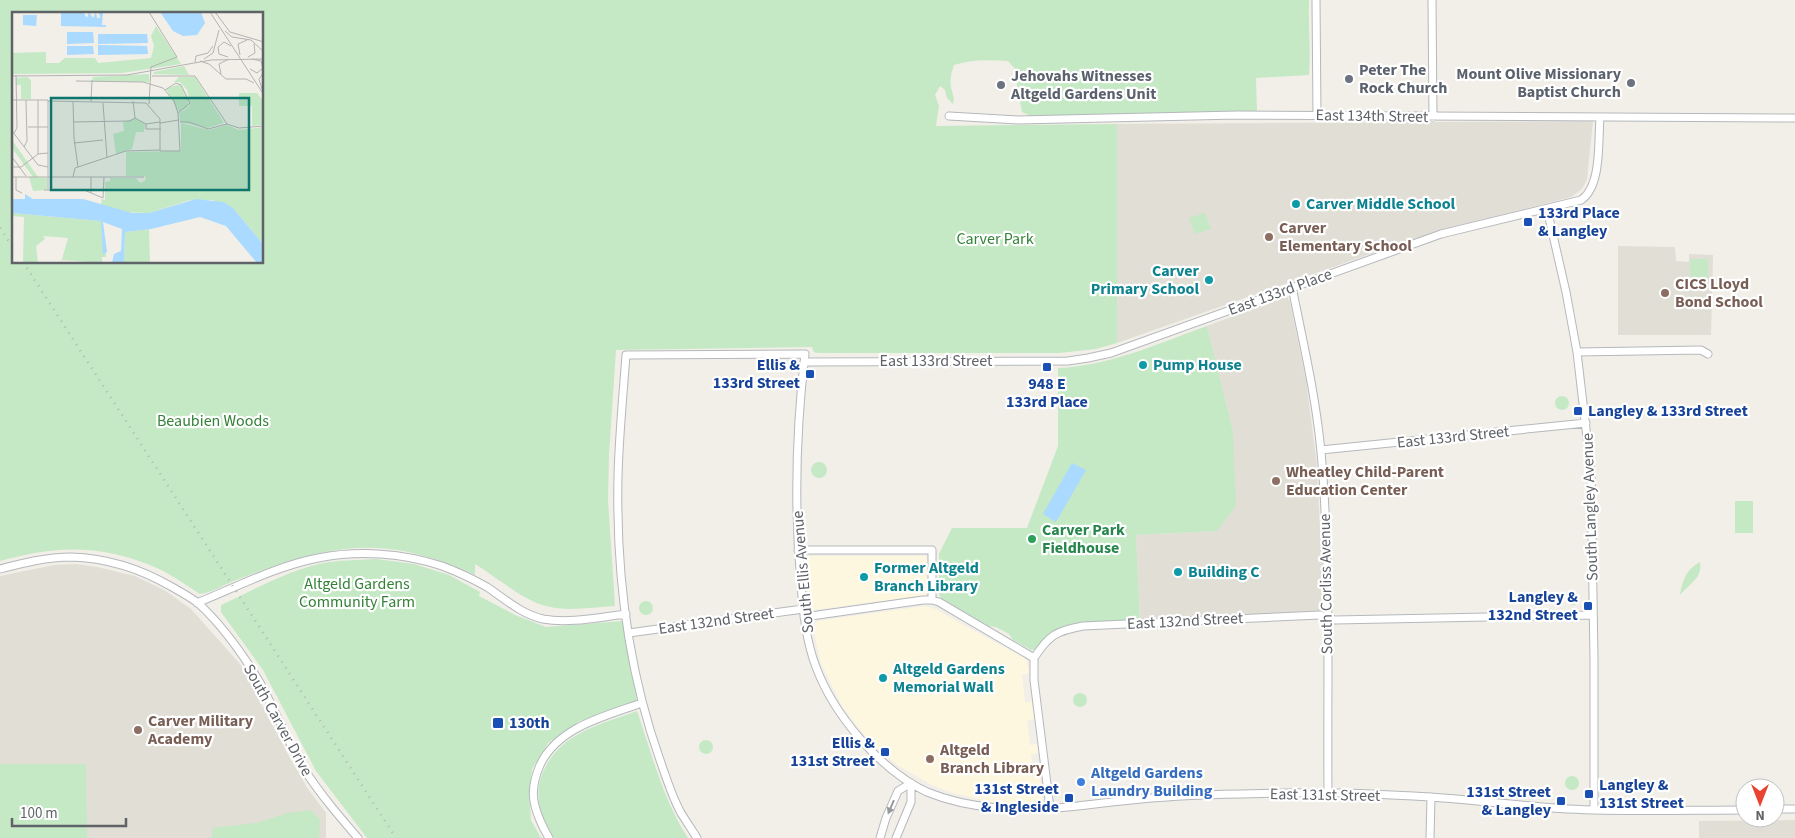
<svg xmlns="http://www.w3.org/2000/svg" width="1795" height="838" font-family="'Source Sans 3',sans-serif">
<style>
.commercial{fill:#fef7e0}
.education{fill:#e1ded6}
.green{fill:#c5e8c5;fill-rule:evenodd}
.water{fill:#aadaff}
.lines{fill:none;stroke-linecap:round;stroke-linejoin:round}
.street-casing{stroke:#b5b8bc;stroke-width:9}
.street{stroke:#fff;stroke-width:7}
.rail{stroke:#b6b7b8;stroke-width:2.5;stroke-dasharray:1 6;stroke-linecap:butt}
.oneway{fill:#979a9d}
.worship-dot{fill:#6b7280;stroke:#fff;stroke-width:2}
.culture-dot{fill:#0f9aa8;stroke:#fff;stroke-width:2}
.transit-dot{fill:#1a4fb4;stroke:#fff;stroke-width:2}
.education-dot{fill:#8d6e63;stroke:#fff;stroke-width:2}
.leisure-dot{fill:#2e9e5b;stroke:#fff;stroke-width:2}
.shop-dot{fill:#3f7fe0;stroke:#fff;stroke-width:2}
.labels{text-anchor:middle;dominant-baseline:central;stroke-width:4.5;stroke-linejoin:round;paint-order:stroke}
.worship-label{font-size:16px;font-weight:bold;fill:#5b616d;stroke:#fff;text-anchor:start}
.street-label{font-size:16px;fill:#5f6368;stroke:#fff}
.culture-label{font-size:16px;font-weight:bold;fill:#0d838f;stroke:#fff;text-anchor:start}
.transit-label{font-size:16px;font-weight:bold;fill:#164399;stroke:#fff;text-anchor:end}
.education-label{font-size:16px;font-weight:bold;fill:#785e54;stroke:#fff;text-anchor:start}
.park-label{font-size:16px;fill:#348238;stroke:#fff}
.leisure-label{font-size:16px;font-weight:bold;fill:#27864d;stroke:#fff;text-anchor:start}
.shop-label{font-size:16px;font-weight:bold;fill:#366cbe;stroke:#fff;text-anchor:start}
.inset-road{fill:none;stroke:#b3b3b1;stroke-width:1}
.view{fill:#0f766e;fill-opacity:0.15;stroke:#0f766e;stroke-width:2.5}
.inset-edge{fill:none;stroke:#5f6368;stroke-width:2.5}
</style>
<rect width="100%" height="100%" fill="#f1efe8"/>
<path class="commercial" d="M808,556H926L927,558L928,593L926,595L814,610L810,607L805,558Z
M925,606L935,609L958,622L1024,658L1027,662L1029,673L1022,675L1025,702H1032L1034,719L1027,720L1030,745L1037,744L1038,753L1031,755L1034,778L1040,777L1043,801L1041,802L1004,804L987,801L953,793L932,785L899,766L870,743L842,706L821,663L813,628L816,622L817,621Z"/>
<path class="education" d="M1593,121L1587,179L1582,189L1571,197L1453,227L1390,247L1117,343V124Z
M1618,246L1675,247L1676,261L1689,262V254L1713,255L1711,335H1618Z
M1287,296L1290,302L1306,380L1316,458L1322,559V611L1140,621L1136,535L1217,531L1233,431L1207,326Z
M76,564L97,567L135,576L164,590L191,609L240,664L291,760L308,789L326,813V838H0V576L54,565Z
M1795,820V838H1699V821Z"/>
<path class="green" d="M0,0H1309C1308,25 1311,50 1309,75L1256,78L1257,112L1031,116L1022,112L1017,85L1018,72L1008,61C989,60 972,59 954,65C951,74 949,81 952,91C953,96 955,98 953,104L947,98L945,90L940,86L935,95L939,106L936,126L1117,124V343L1096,349L1059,353H818L814,352L812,347L616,350L609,455L608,500L615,606C593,607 567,612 546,606C524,601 495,576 475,564V575C398,540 348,540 268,568C257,572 247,576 236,580C224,585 213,592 200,594C186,585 172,575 157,568C102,544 57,545 0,561ZM14,14H262V262H14Z
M1205,213L1211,229L1195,234L1189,218Z
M1690,259H1708V289L1691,290Z
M1207,326L1233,431L1236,506L1217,531L1136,535L1140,621C1120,622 1088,620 1069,625C1055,629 1044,650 1031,650L1013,640L1009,634L996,627L989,626L941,598L939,594V554L952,528H1027L1058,446V368C1110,366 1159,343 1207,326Z
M1555 403a7 7 0 1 1 14 0a7 7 0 1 1-14 0Z
M811 470a8 8 0 1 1 16 0a8 8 0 1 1-16 0Z
M1735,501H1753V533H1735Z
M376,559L414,564L449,575L480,592L479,596L515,615L546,627L623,621L637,701L580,721L548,743L532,769L529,792L531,820L541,838H367L316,771L263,670L221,612V605C253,590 295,567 329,562C345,560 361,560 376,559Z
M1700,562C1703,578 1689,584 1680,595C1683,579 1686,570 1700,562Z
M1567 599a6 6 0 1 1 12 0a6 6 0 1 1-12 0Z
M639 608a7 7 0 1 1 14 0a7 7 0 1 1-14 0Z
M1073 700a7 7 0 1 1 14 0a7 7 0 1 1-14 0Z
M637,711C652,754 663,800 688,838H554C550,830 544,822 542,814C537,801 537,785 543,772C560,733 599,725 637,711Z
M699 747a7 7 0 1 1 14 0a7 7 0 1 1-14 0Z
M0,764H86L87,838H0Z
M1565 783a7 7 0 1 1 14 0a7 7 0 1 1-14 0Z
M311,810L320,820L319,838H212V828L256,823L288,813Z"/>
<path class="water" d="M1072,463L1086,470L1056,522L1043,514Z"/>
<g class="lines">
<g class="street-casing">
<path id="street" d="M1316,0L1317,116
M1432,0L1433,117
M949,116L1018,120L1238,115L1795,118
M1547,209L1566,292L1577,352L1591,472L1594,658V809
M1292,287C1303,342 1316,397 1321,452C1331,565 1327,680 1328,793
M1577,352L1701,350L1708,354
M804,362L1068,361L1088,358L1111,353L1441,234L1581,200C1602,186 1598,141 1600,117
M1321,450L1586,423
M798,550H932V600
M0,569C23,563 47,557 71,557C108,558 141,569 172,587C181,592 190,597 198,603C222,625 242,653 259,681C275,709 287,741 304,769C320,794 339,816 358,838
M197,603C236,587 277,566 318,558C359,550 403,553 442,566C458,572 473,579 487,587C505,599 521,614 543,619C569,624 600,617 626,614
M804,617L923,600H932L939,602L1034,658C1049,635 1056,631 1083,626L1320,615L1335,620L1593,615
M629,633L803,609
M1034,658V680L1050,808
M1775,809H1795
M549,838C543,828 538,817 535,806C531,792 534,779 540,765C558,727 605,716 642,703
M697,838C692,830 686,821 681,813C672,797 666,777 660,760C628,670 616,571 618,476C619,436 623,396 626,355L805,354C796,430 794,507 801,583C803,611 806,641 816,667C834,715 880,770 927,792C949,801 974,806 997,808C1045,813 1094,803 1141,799C1189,794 1238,794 1286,793C1334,792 1382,794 1430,797C1476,800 1522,806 1568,809C1627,812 1686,810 1745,810
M880,838L886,818L898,791L911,783
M896,838L911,802V783
M1430,838L1431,797"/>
</g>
<use href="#street" class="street"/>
<path class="rail" d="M0,228L14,249
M23,262L396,838"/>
</g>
<defs><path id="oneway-solid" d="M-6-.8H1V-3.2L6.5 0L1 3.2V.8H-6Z" transform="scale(1.25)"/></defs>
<use class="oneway" href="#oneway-solid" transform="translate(891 807) rotate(113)"/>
<g class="worship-dot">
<circle cx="1349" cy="79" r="5"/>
<circle cx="1631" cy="83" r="5"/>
<circle cx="1001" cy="85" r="5"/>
</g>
<g class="culture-dot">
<circle cx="1296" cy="204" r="5"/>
<circle cx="1209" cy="280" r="5"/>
<circle cx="1143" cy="365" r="5"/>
<circle cx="1178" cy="572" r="5"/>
<circle cx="864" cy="577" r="5"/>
<circle cx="883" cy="678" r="5"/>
</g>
<g class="transit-dot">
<rect x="1523" y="217" width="10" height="10" rx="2.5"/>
<rect x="1042" y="362" width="10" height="10" rx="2.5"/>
<rect x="805" y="369" width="10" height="10" rx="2.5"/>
<rect x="1573" y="406" width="10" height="10" rx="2.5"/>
<rect x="1583" y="601" width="10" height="10" rx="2.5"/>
<rect x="492" y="717" width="12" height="12" rx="2.5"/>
<rect x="880" y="747" width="10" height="10" rx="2.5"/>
<rect x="1584" y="789" width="10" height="10" rx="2.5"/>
<rect x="1064" y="793" width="10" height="10" rx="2.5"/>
<rect x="1556" y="796" width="10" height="10" rx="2.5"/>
</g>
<g class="education-dot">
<circle cx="1269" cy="237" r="5"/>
<circle cx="1665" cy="293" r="5"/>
<circle cx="1276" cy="481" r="5"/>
<circle cx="138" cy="730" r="5"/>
<circle cx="930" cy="759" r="5"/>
</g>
<circle class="leisure-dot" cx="1032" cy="539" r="5"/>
<circle class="shop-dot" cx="1081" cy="782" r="5"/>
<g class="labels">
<g class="worship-label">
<text x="1359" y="70">Peter The<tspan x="1359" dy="18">Rock Church</tspan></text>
<text x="1621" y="74" text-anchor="end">Mount Olive Missionary<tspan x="1621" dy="18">Baptist Church</tspan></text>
<text x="1011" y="76">Jehovahs Witnesses<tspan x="1011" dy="18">Altgeld Gardens Unit</tspan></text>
</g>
<g class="street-label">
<text transform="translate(1372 116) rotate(1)">East 134th Street</text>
<text transform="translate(1280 292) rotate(-20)">East 133rd Place</text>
<text x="936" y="361">East 133rd Street</text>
<text transform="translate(1453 437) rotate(-6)">East 133rd Street</text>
<text transform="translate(1590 507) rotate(-92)">South Langley Avenue</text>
<text transform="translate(803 572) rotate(-95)">South Ellis Avenue</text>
<text transform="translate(1326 584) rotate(-91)">South Corliss Avenue</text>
<text transform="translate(716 621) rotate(-8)">East 132nd Street</text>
<text transform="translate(1185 621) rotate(-3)">East 132nd Street</text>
<text transform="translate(278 720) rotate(61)">South Carver Drive</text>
<text transform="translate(1325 795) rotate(1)">East 131st Street</text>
</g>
<g class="culture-label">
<text x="1306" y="204">Carver Middle School</text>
<text x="1199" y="271" text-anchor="end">Carver<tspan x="1199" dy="18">Primary School</tspan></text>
<text x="1153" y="365">Pump House</text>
<text x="874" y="568">Former Altgeld<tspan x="874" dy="18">Branch Library</tspan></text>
<text x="1188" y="572">Building C</text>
<text x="893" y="669">Altgeld Gardens<tspan x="893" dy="18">Memorial Wall</tspan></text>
</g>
<g class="transit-label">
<text x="1538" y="213" text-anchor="start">133rd Place<tspan x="1538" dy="18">&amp; Langley</tspan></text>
<text x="800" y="365">Ellis &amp;<tspan x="800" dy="18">133rd Street</tspan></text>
<text x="1047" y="384" text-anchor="middle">948 E<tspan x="1047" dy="18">133rd Place</tspan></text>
<text x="1588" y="411" text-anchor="start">Langley &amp; 133rd Street</text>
<text x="1578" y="597">Langley &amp;<tspan x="1578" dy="18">132nd Street</tspan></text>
<text x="509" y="723" text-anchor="start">130th</text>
<text x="875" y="743">Ellis &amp;<tspan x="875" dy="18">131st Street</tspan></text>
<text x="1599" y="785" text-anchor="start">Langley &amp;<tspan x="1599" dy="18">131st Street</tspan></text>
<text x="1059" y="789">131st Street<tspan x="1059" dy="18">&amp; Ingleside</tspan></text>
<text x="1551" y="792">131st Street<tspan x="1551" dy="18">&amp; Langley</tspan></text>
</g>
<g class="education-label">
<text x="1279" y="228">Carver<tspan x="1279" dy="18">Elementary School</tspan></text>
<text x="1675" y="284">CICS Lloyd<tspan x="1675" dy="18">Bond School</tspan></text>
<text x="1286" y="472">Wheatley Child-Parent<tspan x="1286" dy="18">Education Center</tspan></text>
<text x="148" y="721">Carver Military<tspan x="148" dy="18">Academy</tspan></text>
<text x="940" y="750">Altgeld<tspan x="940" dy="18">Branch Library</tspan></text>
</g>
<g class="park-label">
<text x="995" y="239">Carver Park</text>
<text x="213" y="421">Beaubien Woods</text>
<text x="357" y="584">Altgeld Gardens<tspan x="357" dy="18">Community Farm</tspan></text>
</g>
<g class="leisure-label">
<text x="1042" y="530">Carver Park<tspan x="1042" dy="18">Fieldhouse</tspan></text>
</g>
<g class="shop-label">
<text x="1091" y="773">Altgeld Gardens<tspan x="1091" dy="18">Laundry Building</tspan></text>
</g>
</g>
<g transform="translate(12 12)">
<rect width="251" height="251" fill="#f1efe8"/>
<path d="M144,14L169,52L110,61L0,62V41L34,40V51H47L53,46H83L86,51L139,46L142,34L139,24ZM172,54L177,63L141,62L142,60ZM137,62V70L80,69L81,65ZM15,65L19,68V87H9V73H4V66ZM167,65H183L212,111L195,116L168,110L167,101L176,96L178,91L175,78L168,70H162ZM168,72L177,88L175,96L167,100L154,77ZM227,81H245L251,89V113L240,114V94H227ZM123,106L133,112L132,120H124L120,137L104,142L101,122L112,119L111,110ZM169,111L197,118L215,113L227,118L251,115V232L222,197L200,188H178L137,201L109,200L89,193L90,187L93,188V170L98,169V166H124L128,171L134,168L133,164H114V140L169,139ZM0,128L26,165L35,166V178L21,179L17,165H21L0,136ZM0,201L89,209L94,245H90V251L51,248L49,251L56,226L31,224L33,227L24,234L26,251H11L12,205L0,204ZM137,217L138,251H112L113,220Z" fill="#c5e8c5"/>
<path d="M49,0H71L75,6L77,0L81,6L84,0L85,6H88L87,1L91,0L90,13H94V15L49,14ZM148,0H189L193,11L185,23L171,24L161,19ZM25,3L24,14L11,13V3ZM55,20H81L82,31L55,32ZM86,22H135L136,31L86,32ZM86,33L135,34L136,42L86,43ZM55,34H81L82,42L55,43ZM13,182L21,187H71L120,201H137L184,187L211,190L221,196L251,232V251H245L214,214L188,205L139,217L113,220L112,251H100L102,242L109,239L110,217L91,210L95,240L91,243L89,209L0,201V187H13Z" fill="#aadaff"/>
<path class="inset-road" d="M198,0L252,83M203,0L218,20L252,30M213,19L220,25L239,28L252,40M228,43L226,32L235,28M216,45L207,42L206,35L212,30L219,34M236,45L243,41L242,32M192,47L201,41L207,18M188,49L197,52L214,67H234L242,71M183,50L184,44L196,41L201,34M238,57L245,61L251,56L249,49L240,47M209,62L207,52L217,47M0,64L115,63L199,48L252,47M140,64H183L215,112L227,116L252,114M250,77L247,67L252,60M153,78L164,71L169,73L178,91L166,101M0,88H36V178M26,88V142M36,89L134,91L148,107V139H168L166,101L162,89L151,76L131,70L64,69M61,89L62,126L66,155M121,89L123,106M79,90L80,68M91,91L95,146M137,92L139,55L165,45L137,0M61,110L118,109L123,106L134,112L148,110M168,110H177L196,117L215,112M148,111L167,108M134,112V117H149M16,115H36M0,119L26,153L36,155M2,121L5,116L4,63M62,131L91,128M12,135L15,129L14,88M0,145L14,164M0,155H9L26,142L36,141M0,165H132M4,165V178L10,181M61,165L63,156L114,139L148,138M79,165V181M32,178H72L91,186L92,165"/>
<path class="view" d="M39,86H237V178H39Z"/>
<rect width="251" height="251" class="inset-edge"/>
</g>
<g transform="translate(1760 803) rotate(180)"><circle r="24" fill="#ffffff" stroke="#bfc1c3"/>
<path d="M0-4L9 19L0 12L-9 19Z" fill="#ea4335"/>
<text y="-8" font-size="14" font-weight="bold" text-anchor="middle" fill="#5f6368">N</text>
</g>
<path d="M12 818v8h114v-8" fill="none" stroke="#5f6368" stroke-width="2.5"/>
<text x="20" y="818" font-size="15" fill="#5f6368" stroke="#ffffff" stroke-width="4" paint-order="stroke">100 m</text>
</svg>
